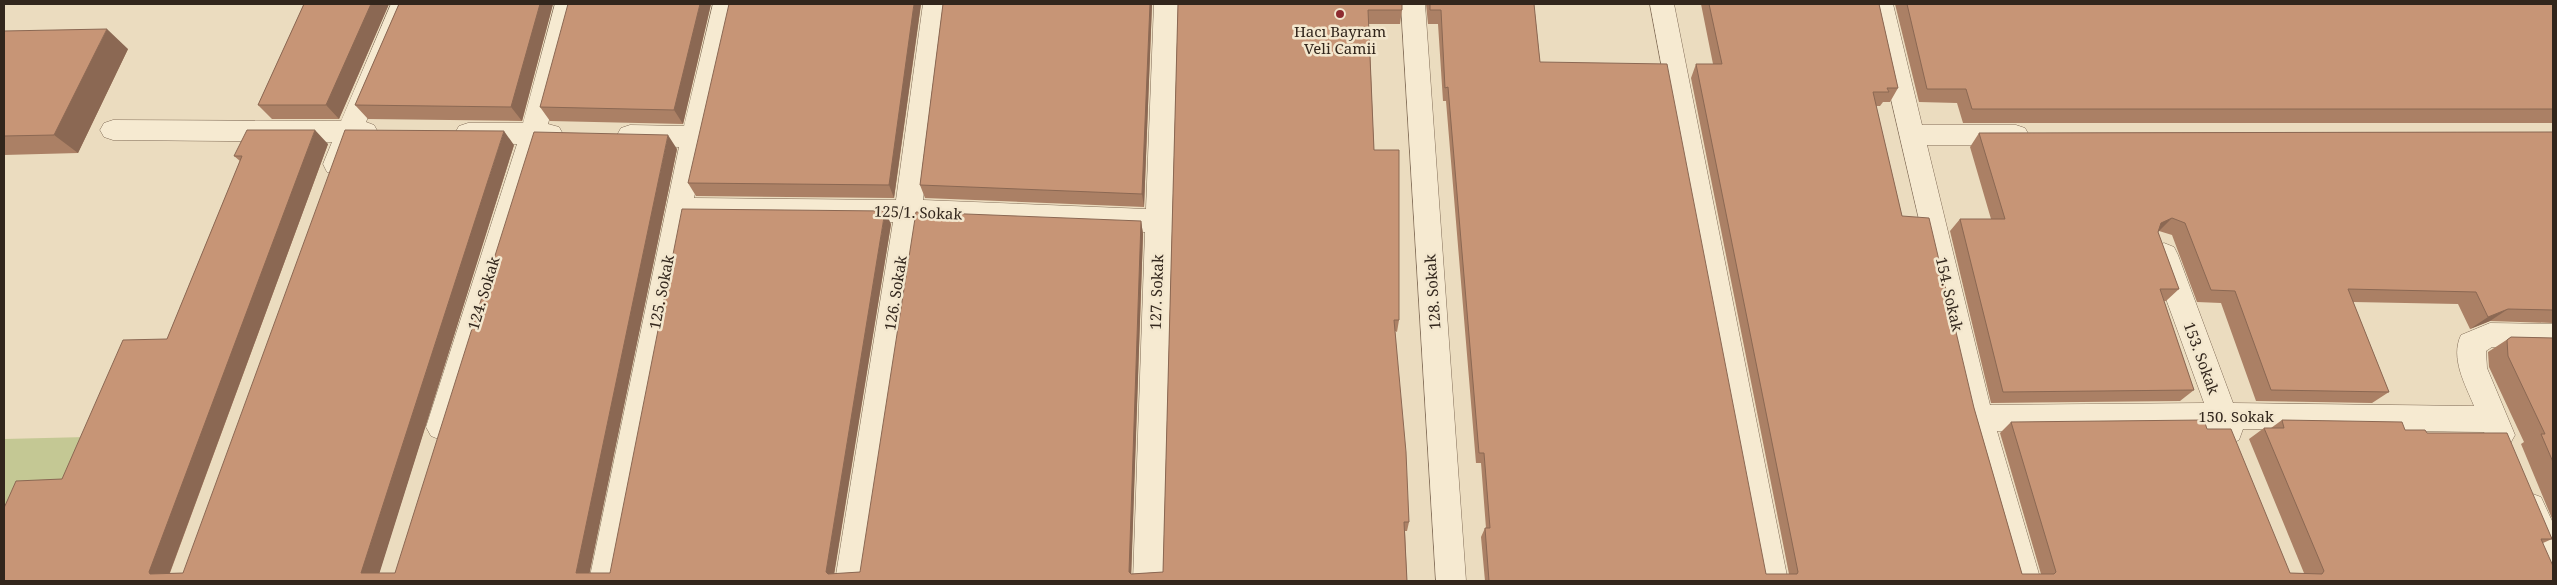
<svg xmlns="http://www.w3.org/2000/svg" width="2557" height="585" font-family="'Noto Serif',serif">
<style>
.green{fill:#c4c894}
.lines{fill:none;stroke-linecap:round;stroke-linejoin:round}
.minor-casing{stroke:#826d58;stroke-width:1}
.minor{fill:#f6ead1;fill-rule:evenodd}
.wall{fill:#ab8065}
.shaded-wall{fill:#8b6853}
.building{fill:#c79576;stroke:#8b6853}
.poi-dot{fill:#8e2c30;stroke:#f3e7ce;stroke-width:2}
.labels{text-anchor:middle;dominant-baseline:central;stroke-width:5;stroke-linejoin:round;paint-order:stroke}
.poi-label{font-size:15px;fill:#32261c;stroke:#f3e7ce}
.street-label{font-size:15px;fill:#32261c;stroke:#f3e7ce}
</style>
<rect width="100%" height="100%" fill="#ebdcbf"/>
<path class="green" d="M128,436L4,581V439Z"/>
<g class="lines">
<g class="minor-casing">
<path id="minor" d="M391,4H415L366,122L374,125L378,132L374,139L358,142L345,172L336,175L327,172L323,164L332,142L113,140L104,137L100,130L104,123L113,120L341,121Z
M555,4H579L548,124L559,127L563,134L559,141L542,144L456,427L451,436L441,440L431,436L426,427L517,144L468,143L459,140L455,133L459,126L468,123H523Z
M713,4H737L694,198L896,200L923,4H947L923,200L1146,209L1154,4H1178L1163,581H1133L1145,232L920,223L865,581H835L893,222L689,220L619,581H589L679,147L630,145L621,142L617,135L621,128L630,125L684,126Z
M1401,4H1425L1466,581H1436Z
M1650,4H1674L1788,581H1758Z
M1869,4H1893L1922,125H2016L2025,128L2029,135L2025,142L2016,145H1927L1990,405L2204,403L2150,255L2154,247L2164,243L2174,247L2178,255L2233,403L2474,406C2465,384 2450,358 2461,335L2490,323L2553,324V348L2492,347L2486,351L2487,368L2515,435L2510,444L2500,448L2490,444L2484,432L2243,429L2239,440L2229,444L2219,440L2214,429L1997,431L2041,581H2011L1965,418Z
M2530,493L2541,497L2553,523V570L2542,565L2515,507L2519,497Z"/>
</g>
<use href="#minor" class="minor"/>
</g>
<path class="wall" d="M304,4H389L339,119H272L258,105Z
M399,4H553L522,121L368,119L355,105Z
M711,4L683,124L550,121L540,107Z
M921,4L894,198L696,196L688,183Z
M943,4H1156H1152L1144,207L925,198L920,185Z
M1178,4L1402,10L1400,24H1369L1374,150L1399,320L1397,332L1395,331L1409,522L1407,531H1405L1407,581H4L62,479L167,339L240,161L234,156L328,144L170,573H183L514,145L379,573H395L677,149L589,573H610L891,224L834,574L860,572L1141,221L1143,234L1131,574L1163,572Z
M1426,4H1534L1540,62L1766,574H1789L1691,78L1696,64H1713L1701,4H1879L1898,88L1890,102H1883L1880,106H1876L1902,216L1974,408L2022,574H2041L2000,433L2011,422L2207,429L2290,573H2304L2249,439L2264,428H2271L2282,420L2405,430L2427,433L2552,539L2543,543L2553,581H1485L1481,537L1485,528H1486L1481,463H1476L1446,101H1443L1438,24H1428Z
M1895,4H2553V123H1963L1957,103L1919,102Z
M4,31L128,49L78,153L4,155Z
M2553,132V323L2490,321L2470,329L2458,304L2353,302L2389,392L2372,403L2256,401L2221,303L2197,302L2172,235L2159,231L2158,232L2179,289L2166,301H2164L2194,390L2180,401L1991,403L1950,231L1960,219H1991L1970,147L1979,133Z
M2511,337L2553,338V521L2521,444L2524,442L2489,367L2488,352Z"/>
<path class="shaded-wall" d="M371,4H389L339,119L326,105Z
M540,4H553L522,121L511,107Z
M700,4H711L683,124L674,110Z
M914,4H921L894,198L889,185Z
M1150,4H1152L1144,207L1142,194Z
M107,29L128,49L78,153L54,135Z
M315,130L328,144L167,580L150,574L149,572Z
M504,131L514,145L377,581L361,573Z
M668,135L677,149L588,581L576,573Z
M885,211L891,224L833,581L826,572Z
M2172,218L2159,231L2148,235L2161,223Z
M1141,221L1143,234L1131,581L1129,572Z
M2508,309L2490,321L2470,329L2488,317Z"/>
<path class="building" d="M304,4H371L326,105H258Z
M399,4H540L511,107L355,105Z
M568,4H700L674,110L540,107Z
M729,4H914L889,185L688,183Z
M943,4H1150L1142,194L920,185Z
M1178,4H1402V10H1368L1374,150H1399V320H1394L1406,452L1409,522H1404L1407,581H4V508L16,481L62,479L123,340L167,339L242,156H234L247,130H315L149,572L150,574L183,573L345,130L504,131L361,573H395L534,132L668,135L576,573H610L682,209L885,211L826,572L828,574L860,572L916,212L1141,221L1129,572L1131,574L1163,572Z
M1430,4H1534L1540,62L1667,64L1766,574H1797L1798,572L1696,64H1722L1709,4H1879L1898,88H1887L1889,92H1873L1902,216L1929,218L1974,408L2022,574H2054L2056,572L2011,422L2204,420L2207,429H2231L2290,573L2322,574L2324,571L2264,428H2284L2282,420L2402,422L2405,430H2425L2427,433H2507L2552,539H2541L2553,566V581H1489L1485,528H1490L1484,453H1479L1448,87L1445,88L1441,10H1430Z
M1907,4H2553V109H1972L1966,89H1927Z
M107,29L54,135L4,136V31Z
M2553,132V310L2508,309L2488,317L2476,292L2348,289L2389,392L2271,390L2235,291L2211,290L2185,223L2172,218L2161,223L2158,232L2179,289H2160L2194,390L2003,392L1960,219H2005L1979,133Z
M2511,337L2553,338V462L2541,434H2545L2508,356L2507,340Z"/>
<circle class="poi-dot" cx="1340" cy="14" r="5"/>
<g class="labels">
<g class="poi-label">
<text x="1340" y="31">Hacı Bayram<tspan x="1340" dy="17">Veli Camii</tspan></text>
</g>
<g class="street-label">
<text transform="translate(918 212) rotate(2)">125/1. Sokak</text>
<text transform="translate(661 292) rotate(-79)">125. Sokak</text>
<text transform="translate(1156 292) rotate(-88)">127. Sokak</text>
<text transform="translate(1432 292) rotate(-94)">128. Sokak</text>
<text transform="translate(483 293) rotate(-73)">124. Sokak</text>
<text transform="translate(895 293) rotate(-81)">126. Sokak</text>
<text transform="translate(1950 294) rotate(77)">154. Sokak</text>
<text transform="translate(2202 358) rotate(70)">153. Sokak</text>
<text x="2236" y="416">150. Sokak</text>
</g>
</g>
<rect width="2557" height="585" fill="none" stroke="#32261c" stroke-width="10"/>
</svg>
